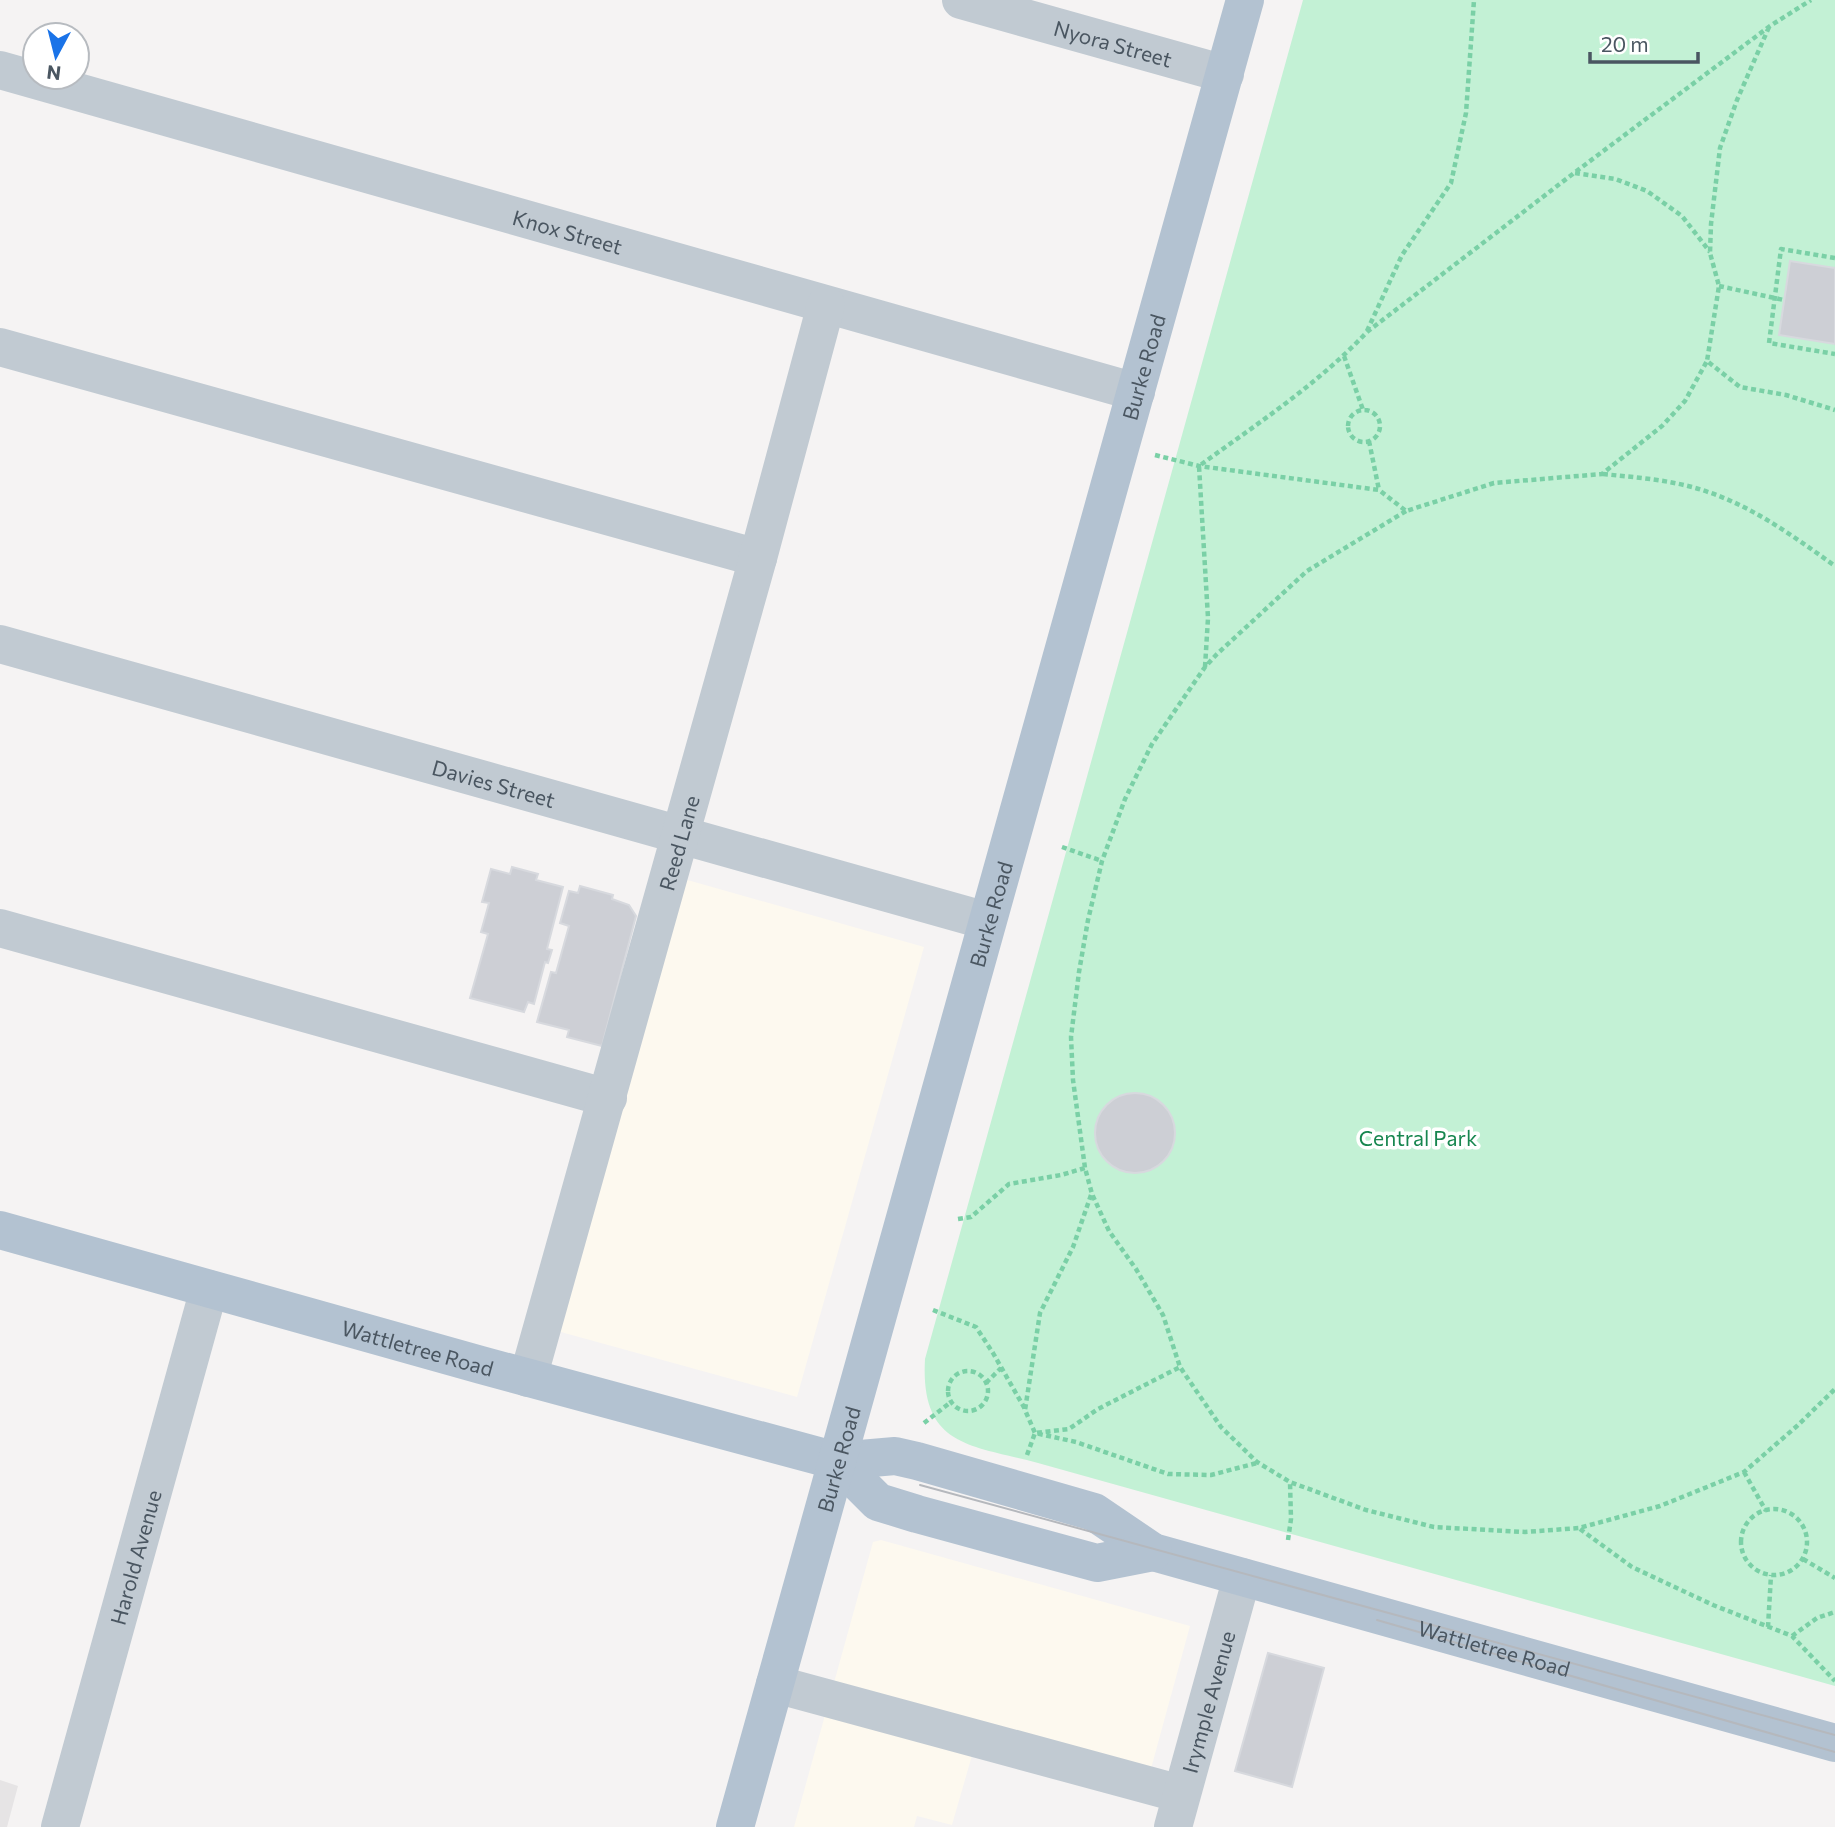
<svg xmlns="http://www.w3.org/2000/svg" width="1835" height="1827" font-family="Commissioner,sans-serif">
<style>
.commercial{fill:#fdf9ef}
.education{fill:#e6e4e5}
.green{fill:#c3f1d5}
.building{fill:#cdcfd5;stroke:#d7d9de;stroke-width:2}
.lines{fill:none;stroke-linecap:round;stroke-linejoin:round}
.path{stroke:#7ad0a6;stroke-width:4.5;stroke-dasharray:5 3.5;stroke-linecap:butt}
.minor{stroke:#c1cad2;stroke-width:38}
.major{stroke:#b3c2d1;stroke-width:38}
.tram{stroke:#b5b8bd;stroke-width:2}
.labels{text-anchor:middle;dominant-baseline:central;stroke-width:7;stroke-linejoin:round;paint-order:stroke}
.street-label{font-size:21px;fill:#4a5661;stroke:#fff}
.park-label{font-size:21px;fill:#17864f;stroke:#fff}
</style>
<rect width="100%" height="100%" fill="#f5f3f3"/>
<path class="commercial" d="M677,877L924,947L797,1397L550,1329Z
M881,1540L1190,1626L1149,1776L979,1731L952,1825L917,1816L914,1827H794L873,1542Z"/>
<path class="education" d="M0,1780L18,1786L7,1827H0Z"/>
<path class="green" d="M1303,0H1835V1686L1038,1463C970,1445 920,1447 925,1359Z"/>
<path class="building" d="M1790,261L1835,268V344L1779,335Z
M512,867L538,874L536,880L563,887L547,949L552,950L548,963L545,962L534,1004L528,1002L524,1012L470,998L488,934L481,932L489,903L482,902L491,869L510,874Z
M580,886L613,895L612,899L629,905L636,916L602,1046L567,1037L569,1030L537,1022L551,972L556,973L569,926L560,923L569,891L578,893Z
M1095 1133a40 40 0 1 1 80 0a40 40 0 1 1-80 0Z
M1268,1653L1324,1668L1292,1787L1235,1771Z"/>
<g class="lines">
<path class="path" d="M1769,27L1737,100L1720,148L1711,224L1710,253L1719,286L1707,361L1740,387L1786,395L1835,410
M1575,173L1615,179L1647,191L1682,216L1710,252
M1835,258L1781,249L1769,343L1835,354
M1719,286L1784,300
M1367,331L1402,255L1451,183L1466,113L1474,0
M1344,356L1363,410
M1348 426a16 16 0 1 1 32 0a16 16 0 1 1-32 0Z
M1369,441L1379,490
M1155,455L1199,466L1379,490L1406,511L1494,483L1602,474L1662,426L1685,401L1707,361
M1603,474C1631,477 1660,479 1688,486C1744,500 1789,533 1835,566
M1406,511L1307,571L1217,654L1205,667L1152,744L1125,799L1102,861L1088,920L1079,972L1071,1037L1073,1080L1085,1168L1092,1194L1109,1231L1136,1269L1163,1315L1180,1367L1221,1427L1257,1462L1290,1482L1366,1510L1434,1527L1525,1532L1579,1528L1660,1506L1744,1472L1797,1426L1835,1389
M1205,667L1208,618L1199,466C1257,424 1318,384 1367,332L1574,173L1770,26L1811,0
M1062,847L1102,861
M1091,1195L1073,1247L1040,1313L1025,1410L1035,1433L1076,1442L1168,1474L1211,1475L1257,1463
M958,1219L971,1217L1009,1184L1061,1175L1085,1168
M933,1310L976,1327L993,1353L1025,1409
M948 1391a20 20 0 1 1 40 0a20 20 0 1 1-40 0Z
M986,1383L1001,1368
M924,1423L951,1402
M1027,1455L1035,1433L1069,1429L1098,1409L1180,1367
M1744,1472L1766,1511
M1741 1542a33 33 0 1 1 66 0a33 33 0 1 1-66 0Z
M1580,1529L1632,1567L1713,1605L1792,1636L1835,1681
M1288,1540L1291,1519L1290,1482
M1803,1559L1835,1578
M1768,1627L1771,1575
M1792,1636L1817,1618L1835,1612"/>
<g class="minor">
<path id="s1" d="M961,0L1225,74"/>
<path id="s2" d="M0,70L1136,392"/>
<path d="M0,347L758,558"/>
<path id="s3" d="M0,644L987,921"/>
<path d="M0,928L608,1098"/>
<path id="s4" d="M528,1378L758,558L826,305"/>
<path d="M775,1684L1181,1794"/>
<path id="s5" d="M60,1827L209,1289"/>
<path id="s6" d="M1173,1827L1242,1577"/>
</g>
<g class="major">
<path id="s7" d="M0,1230L481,1365L837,1461L895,1456L917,1461L1094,1512L1153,1552L1835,1743"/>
<path d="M837,1461L878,1502L917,1514L1097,1563L1153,1552"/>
<path id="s8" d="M735,1827L1245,0"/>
</g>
<path class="tram" d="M920,1485L1835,1735
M1377,1620L1835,1752"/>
</g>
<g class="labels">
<g class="street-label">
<text stroke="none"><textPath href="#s1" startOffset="158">Nyora Street</textPath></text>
<text stroke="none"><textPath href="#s2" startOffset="590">Knox Street</textPath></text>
<text stroke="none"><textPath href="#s8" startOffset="1516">Burke Road</textPath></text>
<text stroke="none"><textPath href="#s3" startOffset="513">Davies Street</textPath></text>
<text stroke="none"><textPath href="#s4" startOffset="556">Reed Lane</textPath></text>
<text stroke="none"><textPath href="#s8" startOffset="948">Burke Road</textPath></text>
<text stroke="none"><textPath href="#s7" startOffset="434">Wattletree Road</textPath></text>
<text stroke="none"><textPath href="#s8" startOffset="382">Burke Road</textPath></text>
<text stroke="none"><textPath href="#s5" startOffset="280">Harold Avenue</textPath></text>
<text stroke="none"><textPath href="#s7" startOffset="1559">Wattletree Road</textPath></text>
<text stroke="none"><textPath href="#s6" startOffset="130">Irymple Avenue</textPath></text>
</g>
<g class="park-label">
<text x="1418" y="1137">Central Park</text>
</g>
</g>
<g transform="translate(56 56) rotate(187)"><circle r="33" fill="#ffffff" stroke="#b7bbc0" stroke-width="2"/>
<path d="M0-5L12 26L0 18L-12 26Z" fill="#1a73e8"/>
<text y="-10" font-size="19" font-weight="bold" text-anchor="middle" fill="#4a5661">N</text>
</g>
<path d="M1590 52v10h108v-10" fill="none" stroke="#4a5661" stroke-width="3.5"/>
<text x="1601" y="52" font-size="21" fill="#4a5661" stroke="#ffffff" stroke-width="5" paint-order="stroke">20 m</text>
</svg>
